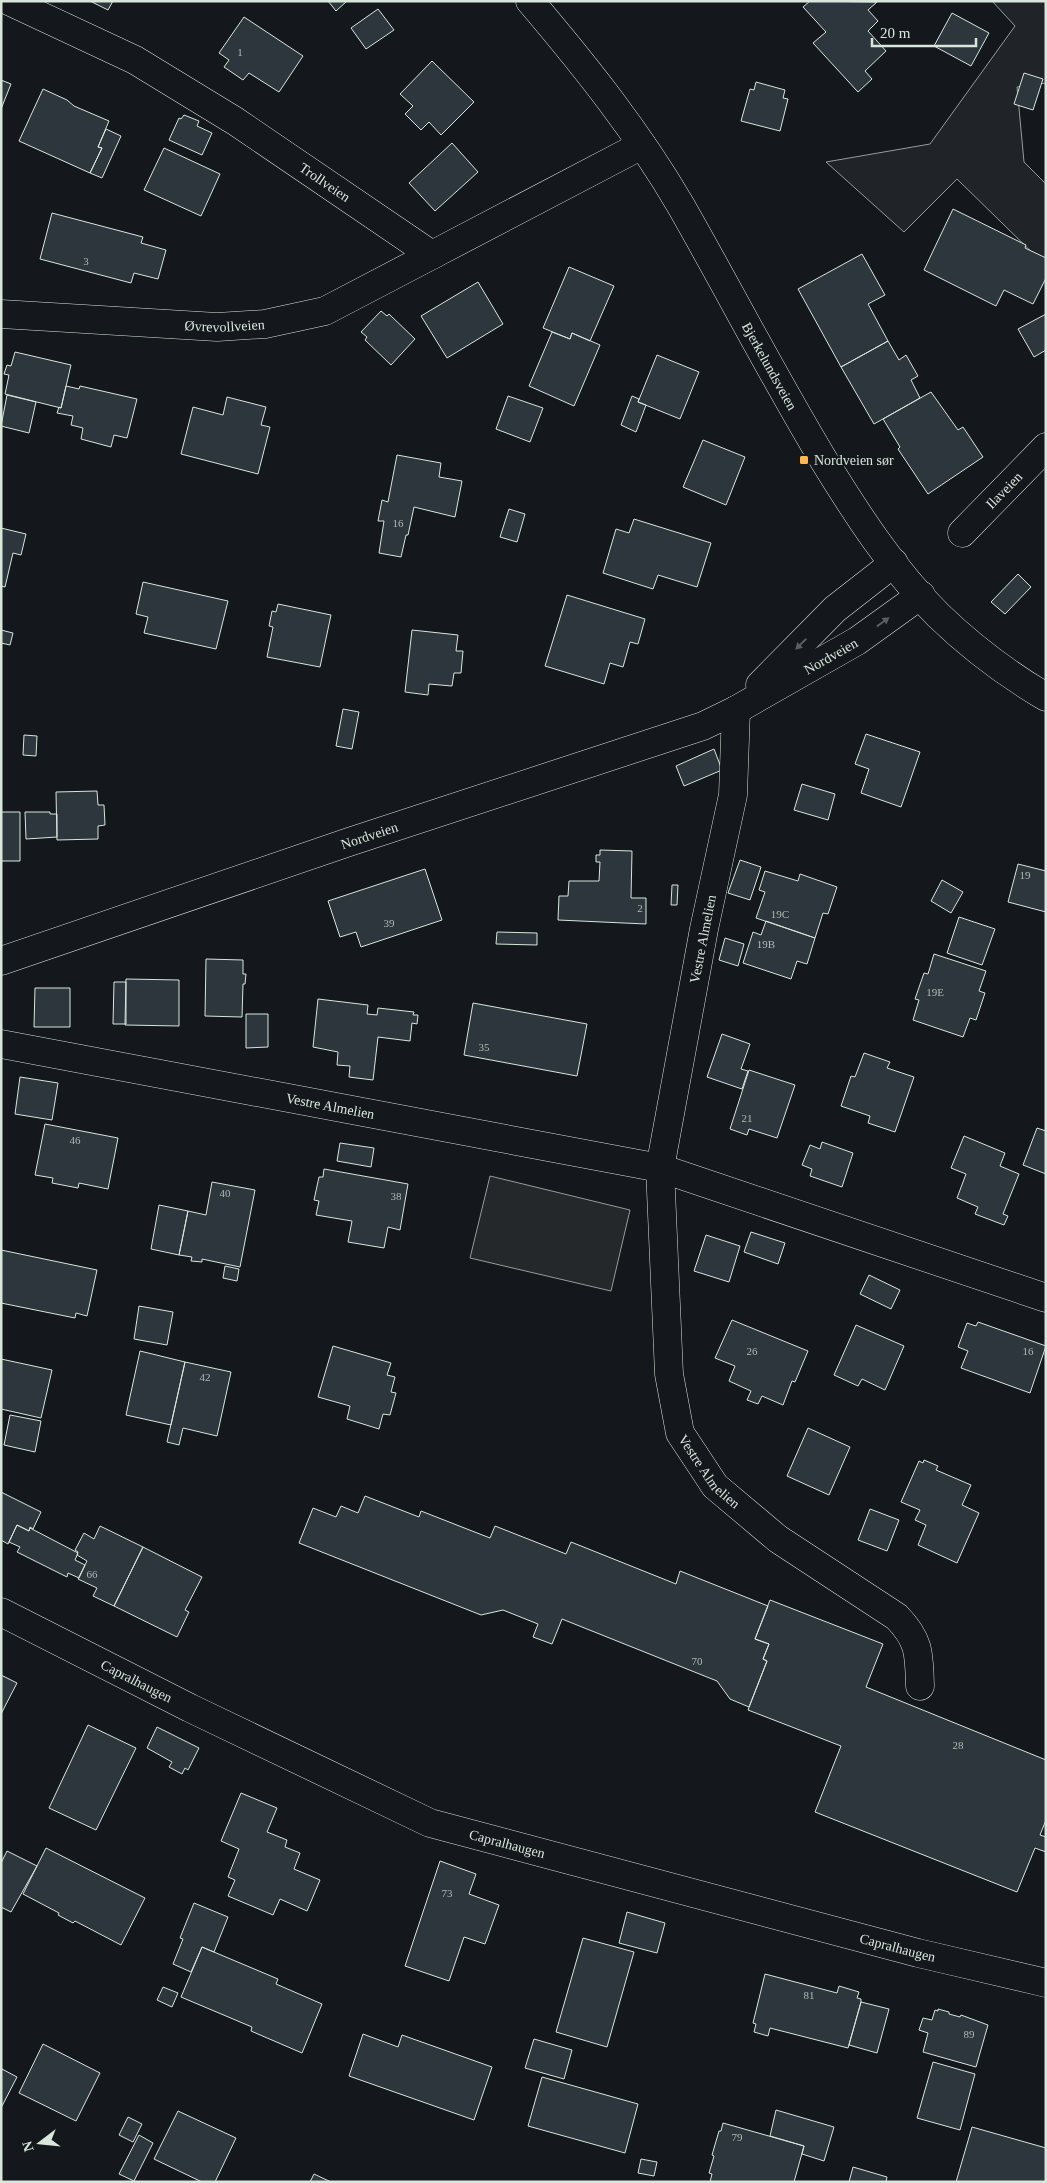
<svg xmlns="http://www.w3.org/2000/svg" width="1047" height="2183" font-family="Georgia,serif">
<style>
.green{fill:#202428;stroke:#939e99}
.parking{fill:#24282b;stroke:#939e99}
.building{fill:#2c363c;stroke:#d8e6dc}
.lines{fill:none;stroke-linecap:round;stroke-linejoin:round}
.street-casing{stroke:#d8e6dc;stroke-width:29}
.secondary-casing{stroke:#d8e6dc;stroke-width:29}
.street{stroke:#14181c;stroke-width:28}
.secondary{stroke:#14181c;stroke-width:28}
.oneway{fill:#59605f}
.poi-dot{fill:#ffb74d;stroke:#14181c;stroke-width:2}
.labels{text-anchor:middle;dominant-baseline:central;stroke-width:4;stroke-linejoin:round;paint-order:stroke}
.number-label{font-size:11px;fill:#adbab4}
.street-label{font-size:14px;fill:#d8e6dc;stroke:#14181c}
.poi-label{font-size:14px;fill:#d8e6dc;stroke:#14181c;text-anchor:start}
</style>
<rect width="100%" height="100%" fill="#14181c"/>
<path class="green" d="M992,1H1046V83L1017,87L1024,162L1046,184V266L957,179L904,232L826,162L930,144L1015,26Z"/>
<path class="parking" d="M490,1176L630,1210L611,1291L470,1258Z"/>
<path class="building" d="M90,1H113L108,10Z
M328,1H347L336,11Z
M810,1L877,2L868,10L878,21L868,31L886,51L865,71L872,79L858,92L813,43L826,32L803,7Z
M378,9L394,30L366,49L351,28Z
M952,13L989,33L971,66L934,46Z
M244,17L303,56L279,92L249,73L243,80L224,67L229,60L219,53Z
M432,61L474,102L441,135L429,122L421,130L405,114L413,106L400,94Z
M1024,73L1043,79L1033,110L1014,104Z
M1,80L11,84L1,109Z
M756,82L785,90L783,98L788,99L780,131L741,121L750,89L754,90Z
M43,89L67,100L74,106L109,121L98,147L102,148L90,173L19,141Z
M184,115L199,121L197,126L212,133L202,155L169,140L179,118L181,119Z
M106,129L121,136L102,178L90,173L102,148L98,147Z
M452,143L478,172L435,211L409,183Z
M164,148L220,174L201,216L144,190Z
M953,209L1026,245L1025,248L1046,258V278L1033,304L1004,290L996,306L924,270Z
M52,213L143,237L141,243L166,250L158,279L134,273L131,283L40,259Z
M862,254L885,295L868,304L888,341L841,367L798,289Z
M569,267L614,286L590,341L572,333L570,339L543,328Z
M478,282L503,324L447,358L421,316Z
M381,311L387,316L389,314L415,339L391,365L365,340L367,337L361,332Z
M1046,314V350L1034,357L1018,329Z
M552,332L570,339L572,333L600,345L574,406L529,386Z
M888,341L899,360L906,355L918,376L911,380L920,398L874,424L841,367Z
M15,352L71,365L61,408L5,394L9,375L4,374L7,365L11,366Z
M657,355L699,372L680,419L638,402Z
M66,386L79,389L80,386L137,399L127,438L114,435L111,447L81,439L83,428L71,425L73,416L57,413L59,407L61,408Z
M931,392L958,430L963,427L983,457L928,494L898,449L900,447L883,419Z
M7,395L36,402L29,433L1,426Z
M508,396L543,408L530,442L496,429Z
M632,396L639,399L638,402L646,405L636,432L621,425Z
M227,397L266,407L261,425L270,427L258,474L181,454L193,407L223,415Z
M703,440L745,457L726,505L683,487Z
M397,455L441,463L439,477L462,481L455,517L414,507L408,535H406L401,557L379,553L384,521H378L382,500L388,502Z
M509,509L525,514L517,542L500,537Z
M634,519L711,543L697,587L658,575L653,589L603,573L616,529L629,533Z
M1,528L26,534L21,555L13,553L5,587L1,586Z
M1018,574L1031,587L1005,614L991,602Z
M143,582L228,601L216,649L144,633L148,617L136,614Z
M567,595L645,619L638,644L630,642L623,667L610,663L604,684L545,666Z
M278,604L331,615L320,667L267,657L273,627L269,626L272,611L276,612Z
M1,630L13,633L10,645L1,643Z
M412,630L458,635L456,651H463L461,673H454L452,686L429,684L428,695L405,692Z
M343,709L359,712L352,749L336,746Z
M866,734L920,752L901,807L861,793L869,769L855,764Z
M24,735L37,736L36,756L23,755Z
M714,749L722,770L684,786L676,766Z
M802,784L835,794L828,820L794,810Z
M97,791L98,805H104L105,825L98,826V839L57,840L56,792Z
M1,812H20V861H1Z
M25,812H50V814H57V837L26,839Z
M600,850L632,851L631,898H646V924L558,920L559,896H568L569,881H599L600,862H596V855H600Z
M740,860L761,867L750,900L728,893Z
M1018,864L1046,871V912L1008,902Z
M425,869L442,920L361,947L356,932L340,937L328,901Z
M765,871L798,881L800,874L837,887L828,914L823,913L815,938L756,918L765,892L759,890Z
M942,880L963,892L951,913L931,901Z
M672,885H678L677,905H671Z
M959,917L995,929L982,965L947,953Z
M766,921L815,938L807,964L797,961L791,979L743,963L753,932L761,935Z
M497,932L537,933V945L496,944Z
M725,938L744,944L738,966L719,960Z
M934,954L986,971L979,991L985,993L976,1020L970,1018L963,1037L913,1020L919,1000L915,999L924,973L928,974Z
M206,959L243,960V974H246L245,984H243L242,1017L205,1016Z
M126,979L179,980V1026L125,1025Z
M114,982H126V1024H113Z
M35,988H70V1027H34Z
M318,999L368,1005L367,1014L377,1015L378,1008L414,1012L413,1015H418L417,1024L412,1023L410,1041L378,1037L373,1080L349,1077L350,1066L337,1065L338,1052L313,1047Z
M473,1003L587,1024L577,1076L464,1055Z
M246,1014H268V1047L246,1048Z
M722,1034L750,1044L741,1069L748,1071L742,1089L707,1077Z
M864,1053L890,1062L887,1068L914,1077L895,1132L868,1123L870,1116L841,1106L851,1076L855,1077Z
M749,1070L795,1085L777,1138L749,1129L747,1135L730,1129Z
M20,1077L58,1083L52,1120L15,1114Z
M45,1124L118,1138L108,1189L79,1183L78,1188L52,1183L53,1178L35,1175Z
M1037,1128L1046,1131V1174L1023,1165Z
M964,1136L1005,1153L1000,1166L1019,1174L1003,1214L1008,1216L1004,1225L975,1214L978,1207L957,1198L966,1174L951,1168Z
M822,1142L853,1153L842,1187L810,1176L812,1169L802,1165L810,1145L820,1149Z
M340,1143L374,1148L371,1167L337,1161Z
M324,1169L408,1184L400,1230L388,1227L384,1248L348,1242L352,1221L316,1215L319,1201L314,1200L319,1177H323Z
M212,1182L255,1190L240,1267L202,1259V1262L191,1261L192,1257L179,1255L188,1211L206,1215Z
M159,1205L188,1211L179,1255L151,1249Z
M751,1232L785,1243L778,1264L744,1252Z
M706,1235L740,1246L729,1282L694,1271Z
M1,1250L97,1270L87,1316L76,1313L75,1318L1,1303Z
M225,1266L239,1269L237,1281L223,1278Z
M869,1275L900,1290L891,1309L860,1294Z
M139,1306L173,1312L167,1345L134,1339Z
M732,1320L808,1351L795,1382L792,1381L783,1405L762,1396L758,1404L747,1400L751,1391L729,1381L735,1366L715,1358Z
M978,1322L1046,1346L1030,1393L961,1368L968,1351L958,1347L967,1323L976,1326Z
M856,1325L904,1346L885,1390L862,1379L858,1386L834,1375Z
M333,1346L391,1363L387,1375L395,1377L391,1392L396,1393L390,1415L383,1414L379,1429L347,1419L350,1406L318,1397Z
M140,1351L185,1362L171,1425L126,1415Z
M1,1359L52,1370L41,1418L1,1409Z
M185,1362L231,1372L217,1436L183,1428L179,1445L167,1442Z
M10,1415L41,1421L35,1452L4,1445Z
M808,1428L850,1447L829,1495L787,1476Z
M924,1460L938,1466L936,1470L971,1485L962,1505L979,1513L957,1563L918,1545L926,1525L915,1520L920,1510L901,1502L919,1461L923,1463Z
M1,1492L41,1512L33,1529L30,1527L29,1531L17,1525L8,1544L1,1540Z
M365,1496L419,1517L421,1511L490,1538L495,1526L566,1554L571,1542L676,1584L680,1571L768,1606L755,1639L769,1644L763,1659L767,1661L749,1707L730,1699L717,1681L562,1619L552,1644L533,1637L538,1624L503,1610L481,1615L299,1543L313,1508L336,1517L341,1506L358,1513Z
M870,1509L899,1520L887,1551L858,1540Z
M17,1525L29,1531L30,1528L78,1553L75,1560L85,1565L79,1578L68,1573L67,1577L17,1552L20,1547L9,1542Z
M100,1526L143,1547L114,1606L93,1596L97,1588L78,1579L87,1561L77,1555L78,1552L75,1550L84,1533L94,1539Z
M143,1547L202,1577L185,1610L189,1612L177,1637L114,1606Z
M770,1600L883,1644L866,1687L1046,1760V1820L1040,1835L1046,1837V1852L1035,1848L1017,1892L815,1812L841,1746L748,1710L767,1661L763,1659L769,1644L755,1639Z
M1,1675L17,1683L1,1714Z
M88,1725L136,1748L96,1830L49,1808Z
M157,1727L199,1748L188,1770L185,1768L182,1774L169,1767L172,1762L147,1748Z
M241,1793L277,1808L267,1832L287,1840L285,1847L300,1853L294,1869L320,1880L307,1911L280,1899L273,1915L228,1896L235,1880L228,1877L239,1849L221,1841Z
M46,1848L145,1898L121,1945L75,1921L73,1923L58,1915L59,1913L23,1894Z
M7,1851L37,1866L11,1912L1,1907V1863Z
M440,1861L476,1874L469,1894L499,1905L485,1944L464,1937L449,1981L405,1966Z
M194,1903L228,1917L214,1952L202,1947L191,1972L173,1964L183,1939L180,1938Z
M627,1912L665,1923L657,1953L619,1943Z
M583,1938L634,1952L607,2047L556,2032Z
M202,1947L278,1979L276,1984L322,2004L302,2053L251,2031L252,2027L181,1997Z
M765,1974L837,1993L839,1986L859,1992L857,1998L861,1999V2002L848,2048L770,2028L768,2036L754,2032L756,2024L753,2023Z
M163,1987L178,1993L172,2007L157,2000Z
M861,2002L889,2009L877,2053L849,2045Z
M938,2009L949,2012V2014L960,2017L961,2015L988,2025L976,2067L923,2052L928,2033L919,2030L923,2018L932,2020L935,2010L938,2011Z
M363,2034L398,2047L402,2035L492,2067L474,2120L349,2076Z
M534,2039L572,2050L564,2079L525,2068Z
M43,2044L100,2073L76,2121L19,2093Z
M933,2062L975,2074L960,2130L917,2118Z
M2,2069L17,2077L1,2108V2072Z
M542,2077L638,2104L625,2153L528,2126Z
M776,2110L834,2127L824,2161L802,2154L804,2146L770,2136Z
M178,2111L236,2138L215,2182H202L154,2159Z
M128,2117L142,2124L133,2142L119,2135Z
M723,2123L804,2146L794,2182H710L712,2174L709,2173L714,2156L712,2155L719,2131H721Z
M972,2127L1046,2148V2182H956Z
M139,2135L153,2143L134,2181L119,2174Z
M641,2159L657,2162L654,2176L638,2173Z
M853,2167L887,2177L886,2182H849Z
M314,2174L331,2182H310Z"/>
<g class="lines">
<g class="street-casing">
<g id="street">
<path id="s1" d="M9,1L135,60L235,121L432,255L642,145"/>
<path id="s2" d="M1,314L217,327L265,324L325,311L432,255"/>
<path id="s3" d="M962,533L1046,447"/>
<path id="s4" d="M736,710L733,795L704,929L660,1168L669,1374L680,1433L715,1486L778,1539L897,1617C920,1641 919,1654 920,1686"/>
<path id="s5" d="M1,1044L660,1168L1046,1298"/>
<path id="s6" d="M1,1612L190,1708L430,1823L918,1953L1046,1983"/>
</g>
</g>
<g class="secondary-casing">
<g id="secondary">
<path id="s7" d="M530,1C585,66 638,132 681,206C729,290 773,376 823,459C856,513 893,570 938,615C970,646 1007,674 1046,697"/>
<path d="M760,685L835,609L894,563"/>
<path id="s8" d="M1,961L349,842L703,726L736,710L857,641L921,595"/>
</g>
</g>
<use href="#street" class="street"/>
<use href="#secondary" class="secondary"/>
</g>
<defs><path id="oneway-solid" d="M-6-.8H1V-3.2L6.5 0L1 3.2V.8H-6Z" transform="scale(1.25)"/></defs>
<g class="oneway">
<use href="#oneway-solid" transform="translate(883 622) rotate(-36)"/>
<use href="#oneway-solid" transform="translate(801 644) rotate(135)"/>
</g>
<rect class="poi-dot" x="799" y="455" width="10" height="10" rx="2.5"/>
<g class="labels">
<g class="number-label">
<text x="240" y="52">1</text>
<text x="86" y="261">3</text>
<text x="398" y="523">16</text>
<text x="1025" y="875">19</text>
<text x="640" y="908">2</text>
<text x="780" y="914">19C</text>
<text x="389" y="923">39</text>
<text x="766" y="944">19B</text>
<text x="935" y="992">19E</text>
<text x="484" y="1047">35</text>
<text x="747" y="1118">21</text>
<text x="75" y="1140">46</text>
<text x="225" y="1193">40</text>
<text x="396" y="1196">38</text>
<text x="752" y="1351">26</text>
<text x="1028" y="1351">16</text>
<text x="205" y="1377">42</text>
<text x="92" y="1574">66</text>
<text x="697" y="1661">70</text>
<text x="958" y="1745">28</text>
<text x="447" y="1893">73</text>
<text x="809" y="1995">81</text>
<text x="969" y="2034">89</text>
<text x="737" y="2137">79</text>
</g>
<g class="street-label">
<text stroke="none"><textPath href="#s1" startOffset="365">Trollveien</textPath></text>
<text stroke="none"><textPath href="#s2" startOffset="224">Øvrevollveien</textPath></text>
<text stroke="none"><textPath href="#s7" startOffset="438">Bjerkelundsveien</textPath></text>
<text stroke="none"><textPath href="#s3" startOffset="60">Ilaveien</textPath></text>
<text stroke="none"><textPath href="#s8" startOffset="886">Nordveien</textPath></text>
<text stroke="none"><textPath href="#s8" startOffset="389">Nordveien</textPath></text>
<text transform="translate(703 939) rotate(-79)">Vestre Almelien</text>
<text stroke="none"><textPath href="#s5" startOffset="335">Vestre Almelien</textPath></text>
<text stroke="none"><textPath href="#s4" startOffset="780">Vestre Almelien</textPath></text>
<text stroke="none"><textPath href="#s6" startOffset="152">Capralhaugen</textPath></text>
<text stroke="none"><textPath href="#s6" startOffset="558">Capralhaugen</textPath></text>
<text stroke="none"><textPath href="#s6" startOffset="962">Capralhaugen</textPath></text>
</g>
<g class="poi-label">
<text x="814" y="460">Nordveien sør</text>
</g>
</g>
<rect width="1047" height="2183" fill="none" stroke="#d8e6dc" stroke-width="5"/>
<g transform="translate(40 2143) rotate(254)" stroke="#14181c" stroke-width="4" paint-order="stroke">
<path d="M0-4L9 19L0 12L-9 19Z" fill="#d8e6dc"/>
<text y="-8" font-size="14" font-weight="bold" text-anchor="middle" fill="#d8e6dc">N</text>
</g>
<path d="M872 38v8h104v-8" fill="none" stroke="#d8e6dc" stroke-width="2.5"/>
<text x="880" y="38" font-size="15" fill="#d8e6dc" stroke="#14181c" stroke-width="4" paint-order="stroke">20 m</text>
</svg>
